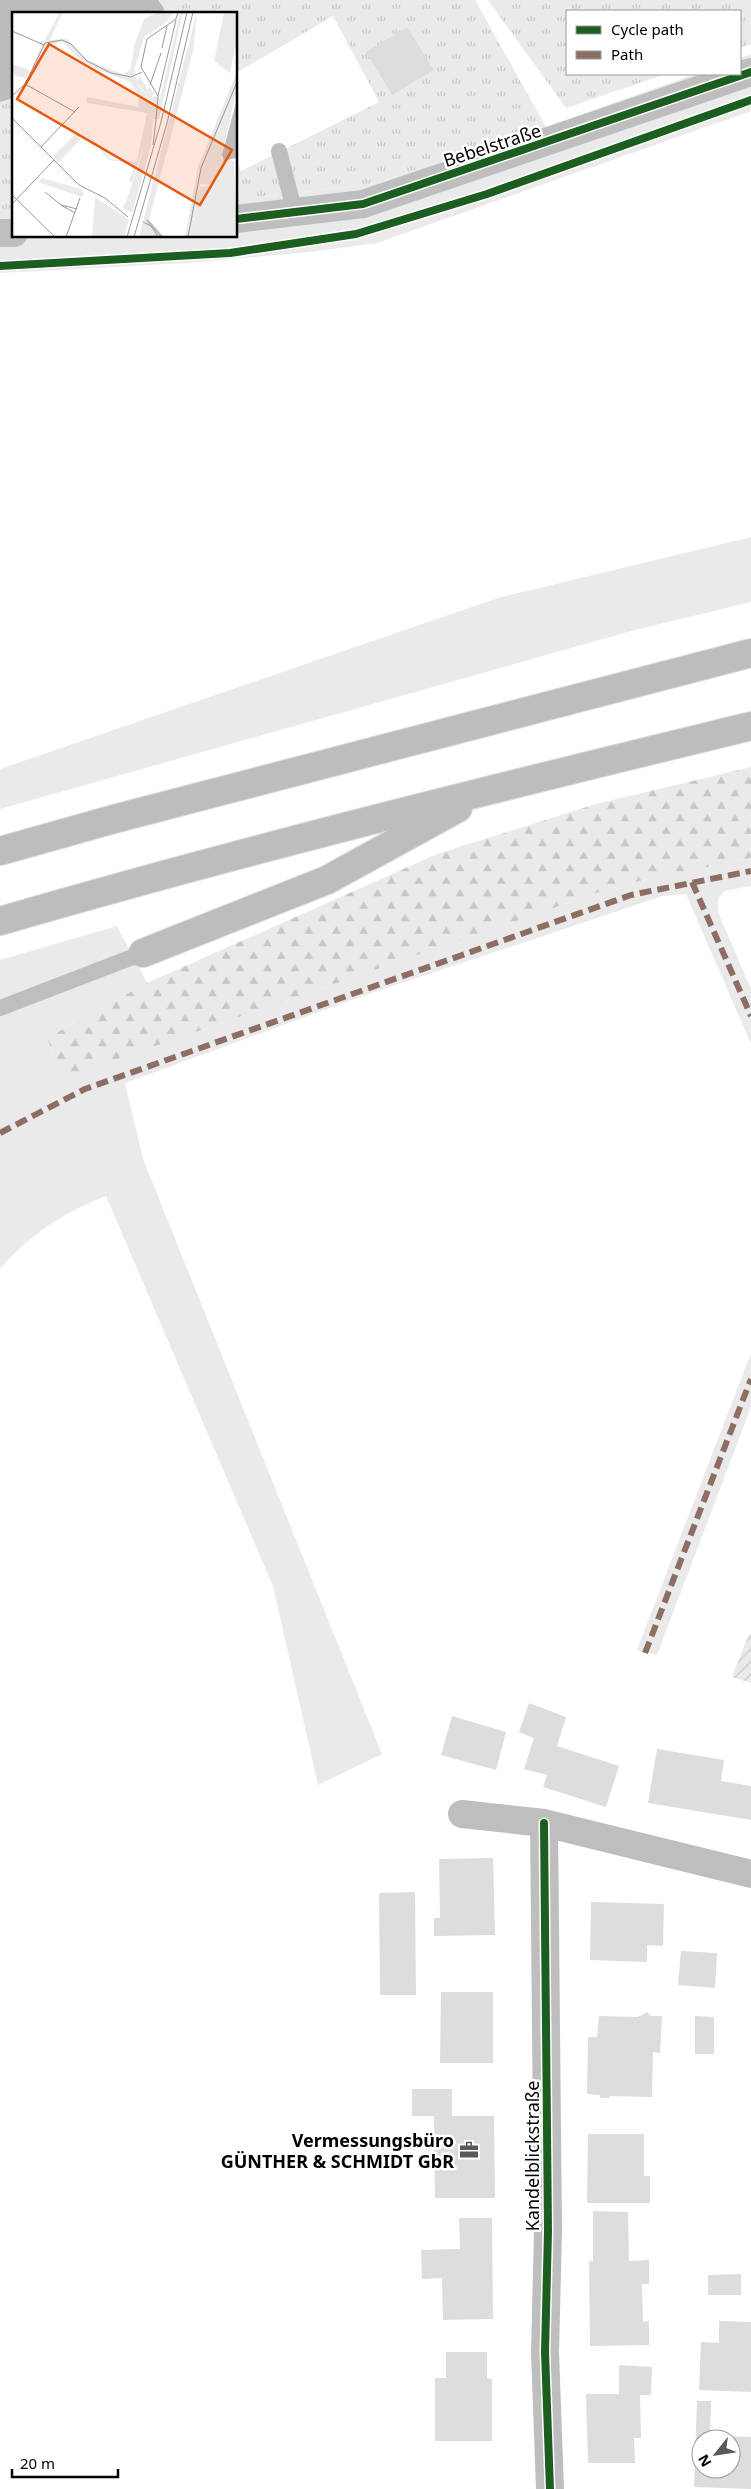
<svg xmlns="http://www.w3.org/2000/svg" width="751" height="2489" font-family="'Noto Sans',sans-serif">
<style>
.grass{fill:#eaeaea}
.forest{fill:url(#forest-firs)}
.park{fill:url(#park-tufts)}
.garden{fill:url(#garden-furrows)}
.water{fill:#bcbcbc}
.building{fill:#ddd}
.lines{fill:none;stroke-linecap:round;stroke-linejoin:round}
.motorway-casing{stroke:#dbdbdb;stroke-width:30}
.service{stroke:#bebebe;stroke-width:16}
.minor{stroke:#bebebe;stroke-width:28}
.tertiary{stroke:#bebebe;stroke-width:28}
.motorway{stroke:#bdbdbd;stroke-width:28}
.quiet{stroke:#8d6e63;stroke-width:6;stroke-dasharray:12 6;stroke-linecap:butt}
.cycleway-casing{stroke:#fff;stroke-width:11}
.cycleway{stroke:#1b5e20;stroke-width:8}
.labels{text-anchor:middle;dominant-baseline:central;stroke-width:5;stroke-linejoin:round;paint-order:stroke}
.street-label{font-size:18px;fill:#000;stroke:#fff}
.poi-label{font-size:18px;font-weight:bold;fill:#000;stroke:#fff;text-anchor:end}
.inset-river{fill:none;stroke:#bcbcbc;stroke-width:2.5}
.inset-road{fill:none;stroke:#999;stroke-width:1}
.view{fill:#e8590c;fill-opacity:0.15;stroke:#e8590c;stroke-width:2.5}
.inset-edge{fill:none;stroke:#000;stroke-width:2.5}
</style>
<defs>
<pattern id="forest-firs" width="22" height="20" patternUnits="userSpaceOnUse" patternTransform="scale(1.25)"><rect width="22" height="20" fill="#eaeaea"/><path d="M5 1l3.5 6h-7zM16 11l3.5 6h-7z" fill="#c7c7c7"/></pattern>
<pattern id="park-tufts" width="24" height="20" patternUnits="userSpaceOnUse" patternTransform="scale(1.25)"><rect width="24" height="20" fill="#eaeaea"/><path d="M3 7l-1-3M5 7V3M7 7l1-3M15 17l-1-3M17 17v-4M19 17l1-3" fill="none" stroke="#c7c7c7"/></pattern>
<pattern id="garden-furrows" width="10" height="10" patternUnits="userSpaceOnUse" patternTransform="scale(1.25)"><rect width="10" height="10" fill="#eaeaea"/><path d="M-1 1l2-2M0 10L10 0M9 11l2-2" fill="none" stroke="#c7c7c7"/></pattern>
</defs>
<rect width="100%" height="100%" fill="#fff"/>
<path class="grass" d="M751,54V111L377,243L310,252L187,263L0,273V220L14,219V236H236V200L372,184L546,127L695,74H740V58Z
M751,537V602L635,630L0,809V769L498,598Z
M751,858V886L724,891L718,899V912L751,989V1044L686,894L663,896L360,997L125,1083L143,1159L382,1754L318,1785L273,1586L106,1196C64,1212 29,1235 0,1269V960L117,926L147,983L47,1038L63,1078L620,885Z
M751,1353V1407L657,1655L637,1650Z"/>
<path class="forest" d="M751,767V858L620,885L63,1078L47,1038L147,983L437,854L596,804Z"/>
<path class="park" d="M158,0H475L546,127L372,184L236,200V155L241,171L379,102L333,16L236,73V14H163L164,8Z
M488,0H751V44L740,48V11H567V74H666L566,108Z
M14,98V219L0,220V102Z"/>
<path class="garden" d="M749,1634H751V1683L732,1677Z"/>
<path class="water" d="M0,0H158L164,8L163,14H14V98L0,102Z"/>
<path class="building" d="M407,27L434,70L392,95L366,52Z
M529,1703L566,1717L557,1746L619,1766L606,1807L543,1787L547,1775L524,1769L534,1738L519,1732Z
M452,1716L506,1732L496,1770L441,1755Z
M657,1749L724,1760L721,1781L751,1786V1820L648,1803Z
M493,1858L495,1935L434,1936V1918H440L439,1859Z
M415,1892L416,1995H380L379,1893Z
M591,1902L664,1904L663,1946L647,1945V1962L590,1960Z
M681,1951L717,1953L715,1988L678,1985Z
M441,1992H493V2063H440Z
M647,2012L651,2016H662L660,2053L653,2052L652,2097L609,2096L610,2098H600V2095L587,2094L588,2037H597L599,2016L638,2017Z
M695,2016L714,2017V2054H695Z
M412,2089H452V2116H494L495,2198H435L434,2116H412Z
M588,2134H644V2176H650V2203H587Z
M593,2211L628,2212L629,2261L649,2260V2284H642L643,2322L649,2321V2345L590,2346L589,2261H593Z
M459,2218H492L493,2319L443,2320L442,2278L422,2279L421,2250L460,2249Z
M741,2274V2295H708V2275Z
M719,2321L751,2322V2392L699,2390L701,2342L719,2343Z
M446,2352H487V2378L492,2379V2441H435V2378H446Z
M619,2365L652,2367L651,2395H640L641,2438H634L635,2463H588L586,2394H619Z
M697,2401H711L710,2439H701V2469H731V2439H727V2436L751,2437V2489L694,2487Z"/>
<g class="lines">
<g class="motorway-casing">
<path id="motorway" d="M0,851L114,819L751,653
M0,921C248,849 500,787 751,726
M143,953L327,880L458,808"/>
</g>
<path class="service" d="M279,151L295,213
M0,1008L143,953"/>
<path class="minor" d="M462,1814L544,1823L751,1874
M544,1823L548,2231L545,2352L550,2489"/>
<path class="tertiary" d="M236,219L363,204L751,72
M0,233H14"/>
<use href="#motorway" class="motorway"/>
<path class="quiet" d="M692,882L751,1016
M0,1133L85,1089L631,895L751,871
M645,1653L751,1379"/>
<g class="cycleway-casing">
<path id="cycleway" d="M236,219L363,204L751,72
M0,266L230,253L356,234L487,194L751,100
M544,1823L548,2231L545,2352L550,2489"/>
</g>
<use href="#cycleway" class="cycleway"/>
</g>
<defs>
<g id="office-bare" transform="scale(1.5)"><path d="M-6-3h4V-5.5h4V-3h4V5H-6ZM-1-4.5V-3h2v-1.5ZM-6 0V1H6V0Z" fill="#595959" stroke="#fff" stroke-width="2.5" paint-order="stroke"/></g>
</defs>
<g fill-rule="evenodd">
<use href="#office-bare" x="469" y="2150"/>
</g>
<g class="labels">
<g class="street-label">
<text transform="translate(492 145) rotate(-18)">Bebelstraße</text>
<text transform="translate(532 2156) rotate(-90)">Kandelblickstraße</text>
</g>
<g class="poi-label">
<text x="454" y="2140">Vermessungsbüro<tspan x="454" dy="21">GÜNTHER &amp; SCHMIDT GbR</tspan></text>
</g>
</g>
<g transform="translate(12 12)">
<rect width="225" height="225" fill="#fff"/>
<path d="M48,0H51L38,28L55,27L75,48L111,62L118,58L121,45L125,49L122,59L126,74L138,87L143,84L148,87L168,1L165,0H171L147,107H141L142,97L120,171L117,169L123,152L97,148L70,116L99,147L125,150L135,101L75,91V85L127,95L126,83L118,70L86,58L66,46L51,30L34,34L22,58L20,56L29,35L27,30L32,29ZM185,0L181,39L137,208L150,225H127ZM0,52L18,58L14,67L0,62ZM225,60V76L191,157L178,225H173L186,155ZM83,185L117,208L112,225H80Z" fill="#eaeaea"/>
<path d="M146,0H161L155,10L132,25L125,49L121,45L122,34L132,7ZM128,64L135,77L138,76L142,82L138,87L124,70ZM138,97H142L139,134L120,201L110,195L114,190L129,146Z" fill="#eaeaea"/>
<path d="M212,0H225V27L218,61L202,49ZM225,76L209,147L222,149L225,225H178L188,175L202,173L187,172L191,157ZM30,166L69,177L72,181L70,185L26,170Z" fill="#eaeaea"/>
<path d="M66,120L68,128L47,150L41,144Z" fill="#eaeaea"/>
<path d="M225,87L224,146L212,149L210,143Z" fill="#bcbcbc"/>
<path class="inset-river" d="M135,208L150,225"/>
<path class="inset-road" d="M0,19L32,33M150,36L155,14M13,72L63,100M138,73L149,41M0,84L13,72L33,31L50,28L59,32L75,49L99,61L119,65L130,60M146,84L164,8M0,106L67,173L93,186L116,205M144,108L146,84L129,55L135,27L164,7L166,0M141,133L144,108M29,135L67,95M33,180L49,193L65,197M0,183L43,225M0,192L42,148M49,193L63,201M131,210L139,214L146,225M54,225L68,186M115,225L149,110L175,0M122,225L155,111L181,0M176,225L189,156L225,70"/>
<path class="view" d="M37,32L220,138L188,193L5,87Z"/>
<rect width="225" height="225" class="inset-edge"/>
</g>
<rect x="566" y="10" width="175" height="65" fill="#ffffff" stroke="#999999"/>
<rect x="576" y="26" width="25" height="8" fill="#1b5e20" stroke="#999999"/>
<text x="611" y="35" font-size="15" fill="#000000">Cycle path</text>
<rect x="576" y="51" width="25" height="8" fill="#8d6e63" stroke="#999999"/>
<text x="611" y="60" font-size="15" fill="#000000">Path</text>
<g transform="translate(716 2454) rotate(240)"><circle r="24" fill="#ffffff" stroke="#999999"/>
<path d="M0-4L9 19L0 12L-9 19Z" fill="#595959"/>
<text y="-8" font-size="14" font-weight="bold" text-anchor="middle" fill="#000000">N</text>
</g>
<path d="M12 2469v8h106v-8" fill="none" stroke="#000000" stroke-width="2.5"/>
<text x="20" y="2469" font-size="15" fill="#000000" stroke="#ffffff" stroke-width="4" paint-order="stroke">20 m</text>
</svg>
